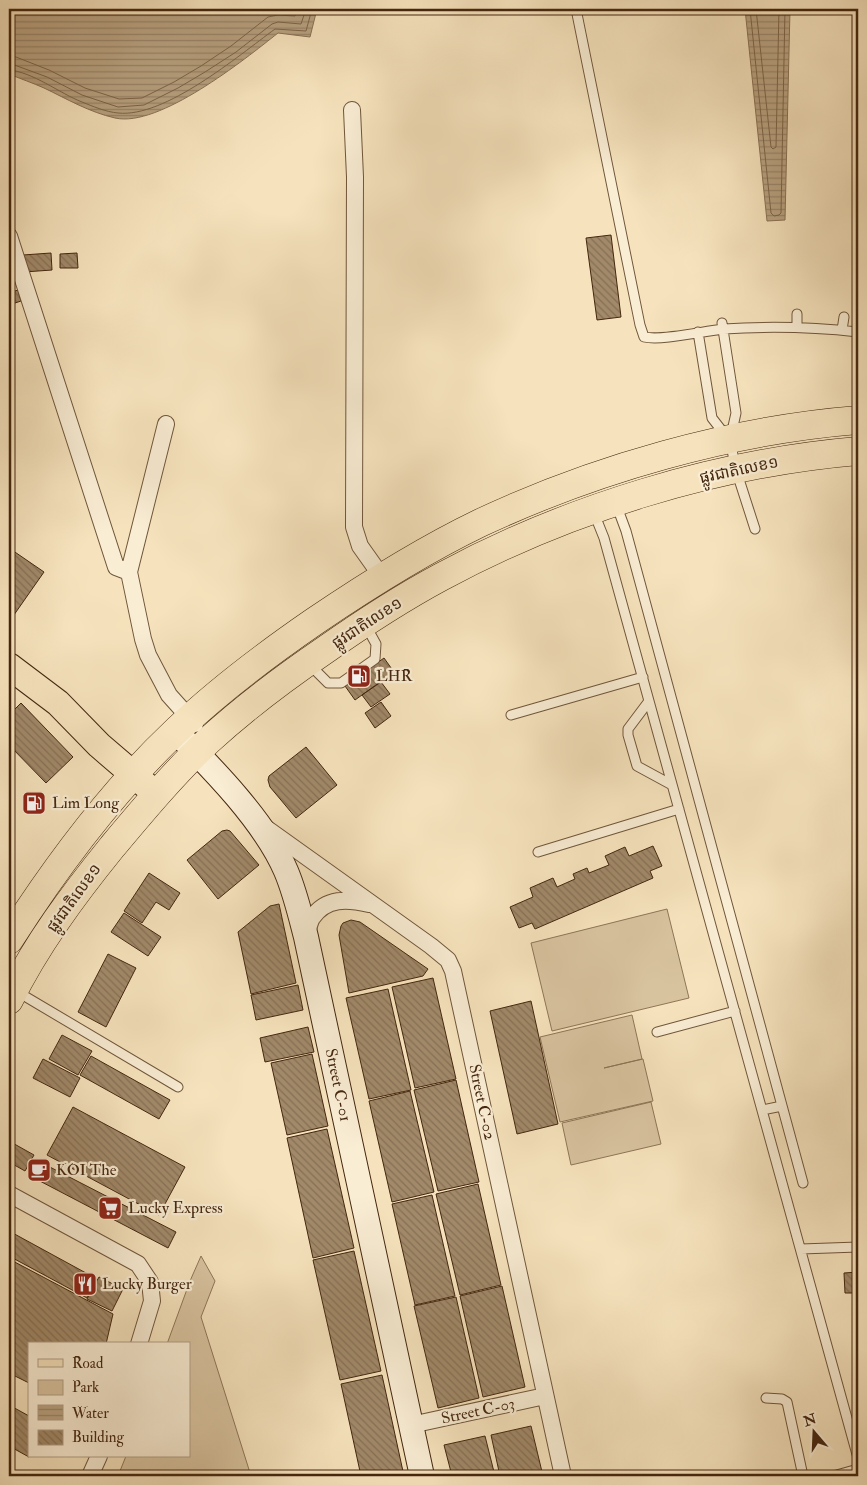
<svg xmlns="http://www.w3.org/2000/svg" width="867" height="1485" font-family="'IM FELL Double Pica','Noto Sans Khmer',serif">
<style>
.green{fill:#d8c39f;stroke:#8e7557}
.water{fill:url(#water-rules);stroke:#8a7154}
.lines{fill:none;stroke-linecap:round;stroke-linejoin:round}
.shore{stroke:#7e6548;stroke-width:1}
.building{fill:url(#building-back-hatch);stroke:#44270f}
.lane-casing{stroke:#70563a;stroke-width:11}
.street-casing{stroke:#70563a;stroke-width:18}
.secondary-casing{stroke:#44270f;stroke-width:26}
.primary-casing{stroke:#44270f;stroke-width:28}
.highway-casing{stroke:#44270f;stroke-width:29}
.lane{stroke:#f9edd4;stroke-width:9}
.street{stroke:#f9edd4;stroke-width:16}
.secondary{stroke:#f9edd4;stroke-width:24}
.primary{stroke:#f6e3bd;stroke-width:26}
.highway{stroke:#f6e3bd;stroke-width:28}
.labels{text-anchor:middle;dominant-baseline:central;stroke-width:4.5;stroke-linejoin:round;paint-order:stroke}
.street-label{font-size:16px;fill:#44270f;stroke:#f9edd4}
.poi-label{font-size:16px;fill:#44270f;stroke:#f9edd4;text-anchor:start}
</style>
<defs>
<pattern id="water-rules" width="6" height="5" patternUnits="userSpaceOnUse" patternTransform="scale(1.25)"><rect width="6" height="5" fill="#b9a382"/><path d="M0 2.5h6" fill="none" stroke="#988569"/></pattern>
<pattern id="building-back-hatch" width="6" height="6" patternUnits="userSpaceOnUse" patternTransform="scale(1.25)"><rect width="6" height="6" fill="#a18969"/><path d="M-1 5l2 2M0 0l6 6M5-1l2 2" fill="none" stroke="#857055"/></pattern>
</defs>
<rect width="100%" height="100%" fill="#f6e3bd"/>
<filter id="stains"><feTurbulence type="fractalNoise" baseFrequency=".004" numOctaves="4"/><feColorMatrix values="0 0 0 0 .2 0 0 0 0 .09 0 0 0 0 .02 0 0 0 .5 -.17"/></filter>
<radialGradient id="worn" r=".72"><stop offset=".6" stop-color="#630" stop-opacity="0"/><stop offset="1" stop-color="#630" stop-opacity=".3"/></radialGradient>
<path class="green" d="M667,909L689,998L552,1031L531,943Z
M632,1015L642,1059L604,1068L643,1059L653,1101L560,1122L540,1037Z
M651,1102L661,1144L571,1165L562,1123Z
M201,1256L215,1281L201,1317L251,1476H118L126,1456H189V1344H167L190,1281Z"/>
<path class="water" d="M9,9H317L310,37L278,33C244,60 159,128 115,118C89,112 67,99 44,88C33,83 21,79 9,74Z
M745,9H790L785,220L767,221Z"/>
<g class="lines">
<path class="shore" d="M750,9L771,213L774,216L779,215L781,213L785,9
M756,9L771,147L773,149L776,147L779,9
M9,56L16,57L49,70L85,88L119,99L142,98L174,82L201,66L231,46L268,17L278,15L295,16L298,9
M9,63L47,77L82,95L118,107L144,105L178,88L205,72L236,52L272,24L278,22L301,24L306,9
M9,70C33,72 59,93 82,102C92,106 106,112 118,113C165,118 238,56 275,29L306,31L312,9"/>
</g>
<path class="building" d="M611,235L621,317L597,320L586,238Z
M51,253L52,270L24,272L23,255Z
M77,253L78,268H60V254Z
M18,290L21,301L9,305V293Z
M9,548L44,572L9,622Z
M384,658L394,672L355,700L345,686Z
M381,682L390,694L371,707L362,695Z
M381,702L391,716L375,728L365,713Z
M21,703L73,757L46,783L9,745V715Z
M306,747L337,785L296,818L270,787L268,780L269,776Z
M227,830L230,831L259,865L218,899L187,860L222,831Z
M653,846L662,866L650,871L653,878L535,929L532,923L519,928L510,907L533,897L530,888L553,878L557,887L575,879L573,874L587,868L589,873L609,865L605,856L625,847L629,856Z
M149,873L180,893L169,910L156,902L142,923L124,911Z
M279,904L296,983L251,994L238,932L270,906Z
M124,913L161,937L148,956L111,932Z
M351,920L360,922L428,969L423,976L349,993L339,935L341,926L343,923Z
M108,954L136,968L106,1027L78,1012Z
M433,978L456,1079L415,1088L392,987Z
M298,985L303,1010L256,1020L251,995Z
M388,989L411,1090L369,1099L346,998Z
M531,1001L558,1124L517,1134L490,1011Z
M308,1027L314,1052L265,1062L260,1038Z
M62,1035L92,1051L78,1075L49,1059Z
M312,1054L328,1126L287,1135L271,1063Z
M91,1056L170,1100L159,1119L80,1075Z
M43,1059L80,1078L70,1097L33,1078Z
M456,1080L479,1182L438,1191L414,1090Z
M410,1091L434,1192L392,1202L369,1101Z
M73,1107L185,1167L159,1215L47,1155Z
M327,1129L354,1248L313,1258L287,1138Z
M9,1141L34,1155L25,1171L9,1162Z
M44,1164L176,1232L168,1248L36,1179Z
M478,1184L501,1285L460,1295L436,1194Z
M432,1195L455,1296L415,1305L392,1204Z
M9,1231L97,1279L87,1298L9,1256Z
M354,1251L381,1371L340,1380L313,1260Z
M9,1259L113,1314L106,1344H29V1383L9,1373Z
M858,1272V1293H845L844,1273Z
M99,1277L123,1289L112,1311L87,1299Z
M502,1286L525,1387L483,1397L460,1296Z
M456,1297L479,1398L438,1408L414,1306Z
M382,1375L404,1476H361L341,1384Z
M9,1405L29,1416V1457L9,1446Z
M531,1426L543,1476H500L491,1435Z
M485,1436L495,1476H452L444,1445Z"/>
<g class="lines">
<g class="lane-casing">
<path id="lane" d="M576,9L640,325L644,337C662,341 703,331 724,329C769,326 813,327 858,332
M722,323L736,413L730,440L736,470L755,529
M797,327V314
M842,330L844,317
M698,332L712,418L726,436
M616,504L626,531L803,1183
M594,513L604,538L858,1458
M309,664L328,683H341L375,659L376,644L366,626
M649,701L628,729V735L637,766L672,785
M511,715L643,677
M538,852L679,809
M16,991L178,1087
M657,1032L735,1011
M762,1110L782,1106
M801,1249L858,1247
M766,1398L782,1399L787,1402L803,1476
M833,1476L858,1469"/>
</g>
<g class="street-casing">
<path id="street" d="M352,110L355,177L354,527L360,546L382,577
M9,236L116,567L129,572
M166,424L129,572L143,639L148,655L169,695L195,724
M266,828L431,946L448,960L453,971L563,1476
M306,937C308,931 309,923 312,918C326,897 348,899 369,904
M9,1194L138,1264L150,1282L152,1301L139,1344
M411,1425L545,1396
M90,1476L99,1456"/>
</g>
<g class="secondary-casing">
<path id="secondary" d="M175,731C213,769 265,822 286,871C295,892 300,914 306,937L422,1476"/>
</g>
<g class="primary-casing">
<path id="primary" d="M9,666L58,703L99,745L156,794"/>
</g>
<g class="highway-casing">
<path id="highway" d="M9,940C57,865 112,791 177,730C219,690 267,654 315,621C368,585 422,551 480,523C595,469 731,430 858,420
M9,1000C36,945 74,894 112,847C143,810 173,774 208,741C244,708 284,678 325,650C362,624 400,599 441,577C567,509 716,463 858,451"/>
</g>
<use href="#lane" class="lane"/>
<use href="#street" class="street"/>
<use href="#secondary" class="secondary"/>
<use href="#primary" class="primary"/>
<use href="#highway" class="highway"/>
</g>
<defs>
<g id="fuel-square" transform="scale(1.25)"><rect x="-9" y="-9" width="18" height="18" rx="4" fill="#8f2418" stroke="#f9edd4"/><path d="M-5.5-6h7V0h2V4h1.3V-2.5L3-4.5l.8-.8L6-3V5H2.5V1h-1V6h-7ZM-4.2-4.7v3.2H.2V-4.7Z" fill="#fff"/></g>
<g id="cafe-square" transform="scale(1.25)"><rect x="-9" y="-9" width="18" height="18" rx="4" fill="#8f2418" stroke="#f9edd4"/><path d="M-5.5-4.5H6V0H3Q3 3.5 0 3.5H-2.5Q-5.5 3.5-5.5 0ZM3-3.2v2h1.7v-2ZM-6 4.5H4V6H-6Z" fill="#fff"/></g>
<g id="supermarket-square" transform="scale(1.25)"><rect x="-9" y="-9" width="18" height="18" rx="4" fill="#8f2418" stroke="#f9edd4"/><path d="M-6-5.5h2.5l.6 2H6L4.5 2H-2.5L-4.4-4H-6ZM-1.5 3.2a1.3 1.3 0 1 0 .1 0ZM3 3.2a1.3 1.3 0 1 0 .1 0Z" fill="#fff"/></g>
<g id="restaurant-square" transform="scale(1.25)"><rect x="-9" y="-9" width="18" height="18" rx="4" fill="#8f2418" stroke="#f9edd4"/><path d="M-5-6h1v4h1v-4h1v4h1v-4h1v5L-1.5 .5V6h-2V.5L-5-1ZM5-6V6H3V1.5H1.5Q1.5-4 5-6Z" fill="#fff"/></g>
</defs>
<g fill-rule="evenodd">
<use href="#fuel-square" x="359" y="676"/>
<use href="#fuel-square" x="34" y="803"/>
<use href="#cafe-square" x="39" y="1170"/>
<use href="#supermarket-square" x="110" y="1208"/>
<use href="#restaurant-square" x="85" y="1284"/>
</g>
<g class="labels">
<g class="street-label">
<text transform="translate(739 470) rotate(-12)">ផ្លូវជាតិលេខ១</text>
<text transform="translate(367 623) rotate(-33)">ផ្លូវជាតិលេខ១</text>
<text transform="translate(74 898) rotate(-54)">ផ្លូវជាតិលេខ១</text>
<text transform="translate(338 1085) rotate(78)">Street C-01</text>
<text transform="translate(482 1102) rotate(78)">Street C-02</text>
<text transform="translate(478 1411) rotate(-12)">Street C-03</text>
</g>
<g class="poi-label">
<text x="376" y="676">LHR</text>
<text x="52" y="803">Lim Long</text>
<text x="56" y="1170">KOI The</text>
<text x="128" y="1208">Lucky Express</text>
<text x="102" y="1284">Lucky Burger</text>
</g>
</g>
<rect width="867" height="1485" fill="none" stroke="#f6e3bd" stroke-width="30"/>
<rect x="10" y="10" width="847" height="1465" fill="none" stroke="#44270f" stroke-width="2.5"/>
<rect x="15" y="15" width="837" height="1455" fill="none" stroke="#44270f"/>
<rect x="28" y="1342" width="162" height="115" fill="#f9edd4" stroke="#b19e85"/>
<rect x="38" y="1359" width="25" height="8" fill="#f6e3bd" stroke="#b19e85"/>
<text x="72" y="1368" font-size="15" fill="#44270f">Road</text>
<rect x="38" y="1380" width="25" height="15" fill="#d8c39f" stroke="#b19e85"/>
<text x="72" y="1392" font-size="15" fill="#44270f">Park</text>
<rect x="38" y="1405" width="25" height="15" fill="url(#water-rules)" stroke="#b19e85"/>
<text x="72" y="1418" font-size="15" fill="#44270f">Water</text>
<rect x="38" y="1430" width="25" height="15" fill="url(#building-back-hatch)" stroke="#b19e85"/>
<text x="72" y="1442" font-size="15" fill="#44270f">Building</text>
<g transform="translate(814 1432) rotate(341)" stroke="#f9edd4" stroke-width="4" paint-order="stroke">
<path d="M0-4L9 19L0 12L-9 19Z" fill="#44270f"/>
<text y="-8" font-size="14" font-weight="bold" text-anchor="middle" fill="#44270f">N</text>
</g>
<rect width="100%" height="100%" filter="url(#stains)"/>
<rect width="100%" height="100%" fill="url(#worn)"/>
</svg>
